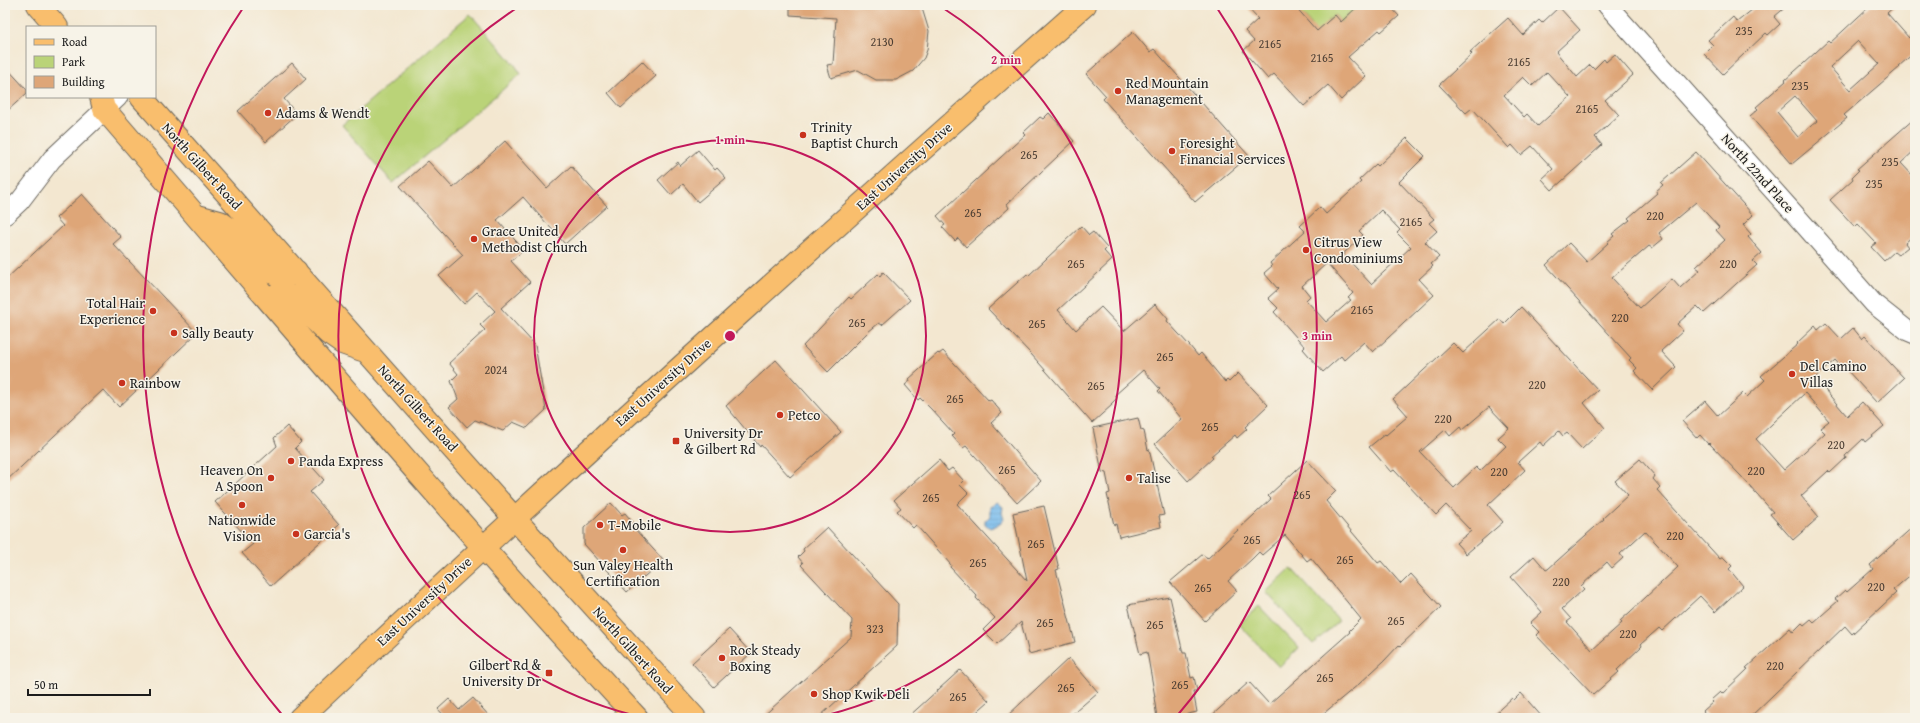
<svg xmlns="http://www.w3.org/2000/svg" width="1920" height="723" font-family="'Gentium Book Plus',serif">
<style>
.park{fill:#bad378;stroke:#6b784a;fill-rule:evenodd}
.water{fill:url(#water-rules);stroke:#4a6c84}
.building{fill:#dea678;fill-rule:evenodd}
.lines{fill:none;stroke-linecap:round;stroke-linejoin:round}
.minor-casing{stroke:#67635b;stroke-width:21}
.major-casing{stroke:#67635b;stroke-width:24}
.minor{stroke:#fff;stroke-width:19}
.major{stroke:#f9be6d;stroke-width:22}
.ring{fill:none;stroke:#c2185b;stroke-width:2}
.poi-dot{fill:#c8321e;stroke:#f7f3e8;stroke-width:1.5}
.labels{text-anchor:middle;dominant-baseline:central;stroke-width:3;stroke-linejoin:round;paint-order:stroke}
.number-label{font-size:12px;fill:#4c3e33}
.poi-label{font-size:14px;fill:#1c1c1c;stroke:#f7f3e8;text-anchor:start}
.street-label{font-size:14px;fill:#1c1c1c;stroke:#f7f3e8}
.centre{fill:#c2185b;stroke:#f7f3e8;stroke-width:2}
.ring-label{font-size:12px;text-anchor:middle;font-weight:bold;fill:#c2185b;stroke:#f7f3e8;stroke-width:3;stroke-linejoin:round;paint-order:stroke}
</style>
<defs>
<pattern id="water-rules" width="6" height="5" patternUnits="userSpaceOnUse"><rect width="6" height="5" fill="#77bbed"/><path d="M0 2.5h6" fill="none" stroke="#66a0cb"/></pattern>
</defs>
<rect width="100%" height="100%" fill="#f7f3e8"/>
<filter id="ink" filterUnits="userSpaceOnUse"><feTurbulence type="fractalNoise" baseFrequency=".025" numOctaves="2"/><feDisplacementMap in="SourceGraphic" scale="8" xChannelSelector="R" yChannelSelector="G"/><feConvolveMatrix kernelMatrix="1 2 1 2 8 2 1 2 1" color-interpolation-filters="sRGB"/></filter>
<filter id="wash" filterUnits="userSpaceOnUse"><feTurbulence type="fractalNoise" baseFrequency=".012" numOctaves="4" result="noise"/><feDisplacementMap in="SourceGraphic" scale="16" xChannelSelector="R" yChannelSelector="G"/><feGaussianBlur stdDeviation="0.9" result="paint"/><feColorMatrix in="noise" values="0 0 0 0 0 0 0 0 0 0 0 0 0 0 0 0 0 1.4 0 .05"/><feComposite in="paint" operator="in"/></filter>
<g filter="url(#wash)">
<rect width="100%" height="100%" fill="#f3e7d0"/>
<path class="park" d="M1294,5H1365L1361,9L1358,6L1341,22L1335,15L1326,23L1329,27L1320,36L1324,42L1307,58L1298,52L1282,34L1280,36L1272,27L1268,30L1264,25L1280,12L1284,16L1294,6ZM1295,14L1301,17L1303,15L1312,25L1303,34L1301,32L1299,33L1296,30L1293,33L1285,24Z
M470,14L515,65L521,74L393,183L342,125Z
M1291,568L1339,621L1313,644L1266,592Z
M1259,606L1299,648L1279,667L1239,624Z"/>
<path class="water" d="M997,502L1003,507L1002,513L1004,519L1000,524L990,528L985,524V521L990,516V507Z"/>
<g id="blocks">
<path class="building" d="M790,5H921L929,31L927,50L924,58L913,71L896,80H876L858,70L831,78L827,65L833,64L836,18L790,15Z
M1245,5H1294L1317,31L1335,15L1341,22L1359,5H1389L1399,16L1381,32L1379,30L1348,57L1366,76L1341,100L1328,85L1304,106L1274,74L1268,79L1243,51L1254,41L1245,31L1258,19Z
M1758,5H1788L1774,17L1780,24L1768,35L1766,33L1723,74L1704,54L1713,45L1708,40L1733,17L1737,22Z
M1871,5H1896L1887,13L1909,38L1915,32V52L1899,66L1900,67L1844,115L1847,118L1792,164L1750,116L1758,109L1756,107L1786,81L1785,80L1803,64L1828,41L1830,43ZM1858,41L1879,64L1850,90L1830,67ZM1795,96L1817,121L1798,137L1777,112Z
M1559,7L1580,30L1556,52L1577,77L1590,65L1594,69L1604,59L1606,62L1615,54L1633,75L1605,100L1619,115L1595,137L1602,145L1552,190L1542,179L1553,169L1532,146L1521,155L1512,145L1509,148L1472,108L1466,113L1439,85L1472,54L1470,52L1508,18L1523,35L1539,20L1542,23ZM1547,72L1570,97L1538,126L1527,114L1524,117L1504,95L1523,77L1532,86Z
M1133,32L1150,52L1154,49L1249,156L1195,202L1103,99L1106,96L1086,74Z
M642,61L656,76L621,108L608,93Z
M292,63L306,79L284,99L297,114L266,142L238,111Z
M5,66L27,90V93L5,113Z
M1049,113L1074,141L1007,204L1009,208L966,247L958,238L955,241L942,227L945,225L937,216L1025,135L1023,133L1040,117L1043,119Z
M1915,118V150L1901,163L1915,178V234L1905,243L1908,247L1898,255L1894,252L1884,261L1871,247L1876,243L1858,224L1855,227L1830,200L1853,179L1852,177L1859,170L1857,169Z
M1407,138L1425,156L1399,182L1434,219L1429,223L1437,231L1425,242L1439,257L1431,264L1433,266L1419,279L1434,295L1373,352L1364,342L1344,360L1341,356L1323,372L1303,349L1305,347L1274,312L1278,308L1268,298L1278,289L1264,273L1272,266L1270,263L1305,231L1300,226L1320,207L1326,214L1361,182L1359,180L1376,164L1378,166ZM1381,210L1400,230L1397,233L1411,247L1371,284L1343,254L1363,235L1359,231ZM1327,263L1353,293L1348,298L1351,300L1326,322L1306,300L1310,296L1302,286Z
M505,141L547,188L571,166L607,206L565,244L523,197L497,220L524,250L511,261L530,282L501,308L535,345L546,410L527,428L513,422L503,431L475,420L467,427L449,407L458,399L451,381L458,374L449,363L485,330L480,325L495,311L477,292L464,304L439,276L463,255L400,186L428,161L453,188Z
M698,150L715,170L717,168L726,178L698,202L683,184L671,195L658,180L678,162L680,166Z
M1696,152L1753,215L1743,225L1751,234L1748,237L1762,253L1753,261L1757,265L1704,313L1697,306L1677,324L1683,331L1661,351L1676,367L1652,390L1634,371L1637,368L1629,360L1631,358L1546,265L1569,243L1587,262L1608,243L1607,242L1614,236L1612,234L1630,220L1628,218L1657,193L1656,191L1663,185L1661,183ZM1696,202L1719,227L1716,230L1725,240L1696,267L1700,270L1680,288L1672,279L1640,308L1612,278L1649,246L1652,248L1663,239L1659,233Z
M82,194L121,237L113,244L197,333L119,407L103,390L5,482V280L63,226L56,218Z
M1081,226L1089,235L1093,232L1107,248L1104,251L1112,260L1058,310L1076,330L1101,307L1124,331L1155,304L1168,319L1167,321L1189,345L1198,356L1201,353L1225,382L1227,380L1229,382L1238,373L1268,405L1245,427L1247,429L1237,438L1235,435L1211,456L1213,458L1188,481L1155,444L1182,419L1158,391L1160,389L1143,370L1115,395L1117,398L1111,404L1112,405L1092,423L1031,354L988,309L1027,274L1028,276Z
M883,272L910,300L882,325L879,323L868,332L828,372L803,346L849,297L851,299L878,274L880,276Z
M1521,307L1598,390L1584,403L1605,428L1582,449L1567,433L1563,436L1559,431L1543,446L1540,442L1518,462L1525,470L1488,505L1503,522L1466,554L1456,543L1471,531L1446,505L1436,515L1394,470L1391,472L1369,447L1385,434L1386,435L1408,416L1393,399L1453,343L1463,353L1500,319L1504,324ZM1489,407L1509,428L1498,438L1506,446L1480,471L1476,467L1454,488L1420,452L1445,430L1450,436L1460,427L1462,430Z
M1826,323L1841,339L1853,328L1862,339L1865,336L1904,378L1877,403L1846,369L1845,371L1835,360L1815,378L1847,416L1862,402L1884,426L1865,442L1863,439L1845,456L1846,458L1830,473L1828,471L1801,496L1819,517L1793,540L1770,514L1773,512L1741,476L1709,443L1708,444L1700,435L1697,438L1682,421L1705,401L1718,416L1743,393L1747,397L1765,380L1761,376L1798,344L1797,343L1815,326L1818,330ZM1805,393L1829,421L1820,428L1825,433L1784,470L1756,439Z
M943,351L989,401L991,400L1002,413L991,423L1041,481L1017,503L966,446L963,448L952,436L954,434L931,409L920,398L918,400L905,385L910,381L909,379L938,353L939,354Z
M776,360L841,432L790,477L761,445L760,447L726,406Z
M1138,418L1141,430L1144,431L1148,450L1149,449L1164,515L1159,516L1161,527L1119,537L1116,524L1114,525L1107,494L1110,493L1106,473L1102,472L1093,428Z
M287,426L301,442L295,448L324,480L310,492L339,525L271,586L242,553L253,544L215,502L277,446L274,438Z
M1640,459L1655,476L1653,479L1660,487L1657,490L1720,559L1723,557L1732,566L1729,569L1743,586L1715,612L1700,596L1662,631L1659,628L1641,644L1642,646L1617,670L1619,672L1593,695L1536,635L1539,632L1530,623L1542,612L1511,577L1534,556L1546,570L1548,569L1604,519L1603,518L1628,495L1615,481ZM1645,531L1678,567L1630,612L1620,621L1622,623L1592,650L1567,622L1571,619L1562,609L1584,589L1581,586L1607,562L1612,568L1623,558L1620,554Z
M939,460L948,471L952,468L964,481L960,485L968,493L957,504L1027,581L1013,513L1044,506L1059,569L1056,570L1075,642L1029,654L1021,622L997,644L983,630L995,618L976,598L977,596L950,567L951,565L916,525L913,528L897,511L901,508L894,500Z
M1307,460L1336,491L1326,501L1378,563L1381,561L1401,584L1411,574L1441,607L1400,646L1399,645L1384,661L1359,684L1318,718H1209L1249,682L1269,704L1350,632L1349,631L1361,619L1311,558L1307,561L1285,535L1262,555L1259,552L1252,559L1228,581L1237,591L1205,621L1170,582L1203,554L1207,559L1271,499L1268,496Z
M611,503L622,515L625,513L635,525L633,527L663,560L627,592L584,544V528Z
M1915,525V571L1893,590L1896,593L1852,634L1845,626L1749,718H1709L1703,711L1713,702L1711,700L1720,692L1722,694L1748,669L1746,668L1790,628L1793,632L1802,623L1804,625L1811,619L1814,622L1838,601L1835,599L1845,590L1847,592L1873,569L1870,565Z
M827,527L898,604L897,646L818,718H761L851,637L852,620L801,565L803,563L798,557L804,551L803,549Z
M1170,597L1183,653H1186L1191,678L1194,677L1197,691H1193L1197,712L1179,716L1180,718H1157L1154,697H1155L1147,652L1140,654L1128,605Z
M729,629L751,653L714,687L692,663Z
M1069,658L1098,692L1068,718H1005Z
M960,670L989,701L970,718H907Z
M1521,693L1543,718H1490L1512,698L1514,700Z
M473,698L491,718H446L438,709L449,699L459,710Z"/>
</g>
</g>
<g filter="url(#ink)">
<use href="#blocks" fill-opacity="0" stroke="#67635b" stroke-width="1"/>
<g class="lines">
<g class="minor-casing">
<path id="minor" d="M1607,5L1807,228L1874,304L1908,331L1915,334
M5,215L20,201L52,159L118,97"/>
</g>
<g class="major-casing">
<path id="major" d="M38,5L57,27
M101,97L104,109C280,313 454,520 637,718
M141,97L515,519L695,718
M198,216L220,222L231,230L270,271L281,277H285L296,271
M267,298L279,294L290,296L329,334L342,343L362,350
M300,718C558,475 821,239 1085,5"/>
</g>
<use href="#minor" class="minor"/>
<use href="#major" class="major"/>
</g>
</g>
<g class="ring">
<circle cx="730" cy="336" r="196"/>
<path d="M645 718A391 391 0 0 1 520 6M940 6A391 391 0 0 1 815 718"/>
<path d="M284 717A587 587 0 0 1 243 8M1217 8A587 587 0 0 1 1176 717"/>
</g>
<g class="poi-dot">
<circle cx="1118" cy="91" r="4"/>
<circle cx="268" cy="113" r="4"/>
<circle cx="803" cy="135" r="4"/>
<circle cx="1172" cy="151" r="4"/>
<circle cx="474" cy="239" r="4"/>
<circle cx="1306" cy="250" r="4"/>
<circle cx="153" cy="311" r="4"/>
<circle cx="174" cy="333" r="4"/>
<circle cx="1792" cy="374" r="4"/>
<circle cx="122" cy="383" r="4"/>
<circle cx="780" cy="415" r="4"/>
<rect x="672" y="437" width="8" height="8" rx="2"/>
<circle cx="291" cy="461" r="4"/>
<circle cx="271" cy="478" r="4"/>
<circle cx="1129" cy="478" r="4"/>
<circle cx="242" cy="505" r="4"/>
<circle cx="600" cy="525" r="4"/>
<circle cx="296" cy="534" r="4"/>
<circle cx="623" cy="550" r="4"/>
<circle cx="722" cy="658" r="4"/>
<rect x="545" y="669" width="8" height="8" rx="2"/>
<circle cx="814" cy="694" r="4"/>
</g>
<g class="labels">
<g class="number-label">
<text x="1744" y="30">235</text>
<text x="882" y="41">2130</text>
<text x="1270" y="43">2165</text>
<text x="1322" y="57">2165</text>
<text x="1519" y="61">2165</text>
<text x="1800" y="85">235</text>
<text x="1587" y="108">2165</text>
<text x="1029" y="154">265</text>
<text x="1890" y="161">235</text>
<text x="1874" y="183">235</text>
<text x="973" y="212">265</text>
<text x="1655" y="215">220</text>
<text x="1411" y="221">2165</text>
<text x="1076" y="263">265</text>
<text x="1728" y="263">220</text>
<text x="1362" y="309">2165</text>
<text x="1620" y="317">220</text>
<text x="857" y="322">265</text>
<text x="1037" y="323">265</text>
<text x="1165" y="356">265</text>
<text x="496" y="369">2024</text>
<text x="1537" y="384">220</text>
<text x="1096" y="385">265</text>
<text x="955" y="398">265</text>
<text x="1443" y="418">220</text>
<text x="1210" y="426">265</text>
<text x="1836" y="444">220</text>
<text x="1007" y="469">265</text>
<text x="1756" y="470">220</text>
<text x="1499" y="471">220</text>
<text x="1302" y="494">265</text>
<text x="931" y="497">265</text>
<text x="1675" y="535">220</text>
<text x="1252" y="539">265</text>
<text x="1036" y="543">265</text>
<text x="1345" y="559">265</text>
<text x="978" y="562">265</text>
<text x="1561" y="581">220</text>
<text x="1876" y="586">220</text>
<text x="1203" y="587">265</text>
<text x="1396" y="620">265</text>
<text x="1045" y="622">265</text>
<text x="1155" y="624">265</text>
<text x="875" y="628">323</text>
<text x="1628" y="633">220</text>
<text x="1775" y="665">220</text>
<text x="1325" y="677">265</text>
<text x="1180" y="684">265</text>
<text x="1066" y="687">265</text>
<text x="958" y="696">265</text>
</g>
<g class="poi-label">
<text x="1126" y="83">Red Mountain<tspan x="1126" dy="16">Management</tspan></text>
<text x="276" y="113">Adams &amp; Wendt</text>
<text x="811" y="127">Trinity<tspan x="811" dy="16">Baptist Church</tspan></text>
<text x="1180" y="143">Foresight<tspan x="1180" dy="16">Financial Services</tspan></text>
<text x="482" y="231">Grace United<tspan x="482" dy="16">Methodist Church</tspan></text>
<text x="1314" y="242">Citrus View<tspan x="1314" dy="16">Condominiums</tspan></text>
<text x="145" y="303" text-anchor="end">Total Hair<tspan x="145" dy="16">Experience</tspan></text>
<text x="182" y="333">Sally Beauty</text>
<text x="1800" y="366">Del Camino<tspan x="1800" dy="16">Villas</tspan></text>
<text x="130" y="383">Rainbow</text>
<text x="788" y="415">Petco</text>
<text x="684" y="433">University Dr<tspan x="684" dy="16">&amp; Gilbert Rd</tspan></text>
<text x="299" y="461">Panda Express</text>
<text x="263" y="470" text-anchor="end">Heaven On<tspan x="263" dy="16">A Spoon</tspan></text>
<text x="1137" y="478">Talise</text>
<text x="242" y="520" text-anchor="middle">Nationwide<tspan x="242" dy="16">Vision</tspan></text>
<text x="608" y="525">T-Mobile</text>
<text x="304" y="534">Garcia's</text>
<text x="623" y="565" text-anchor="middle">Sun Valey Health<tspan x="623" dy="16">Certification</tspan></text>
<text x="730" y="650">Rock Steady<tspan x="730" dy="16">Boxing</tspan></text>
<text x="541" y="665" text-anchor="end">Gilbert Rd &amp;<tspan x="541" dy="16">University Dr</tspan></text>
<text x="822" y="694">Shop Kwik Deli</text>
</g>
<g class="street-label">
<text transform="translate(202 166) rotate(48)">North Gilbert Road</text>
<text transform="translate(904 166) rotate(-42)">East University Drive</text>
<text transform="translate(1758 173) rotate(48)">North 22nd Place</text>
<text transform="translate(663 382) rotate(-42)">East University Drive</text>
<text transform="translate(418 408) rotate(48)">North Gilbert Road</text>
<text transform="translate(424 601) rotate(-43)">East University Drive</text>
<text transform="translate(633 650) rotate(48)">North Gilbert Road</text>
</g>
</g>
<circle cx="730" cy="336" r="6" class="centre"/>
<g class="ring-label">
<text x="1006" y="64">2 min</text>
<text x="730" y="144">1 min</text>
<text x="1317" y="340">3 min</text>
</g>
<rect width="1920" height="723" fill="none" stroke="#f7f3e8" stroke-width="20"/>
<rect x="26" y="26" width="130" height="72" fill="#f7f3e8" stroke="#9f9d96"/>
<rect x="34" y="39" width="20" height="6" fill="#f9be6d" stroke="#9f9d96"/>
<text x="62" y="46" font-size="12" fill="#1c1c1c">Road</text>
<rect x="34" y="56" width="20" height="12" fill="#bad378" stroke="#9f9d96"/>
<text x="62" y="66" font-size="12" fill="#1c1c1c">Park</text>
<rect x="34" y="76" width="20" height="12" fill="#dea678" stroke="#9f9d96"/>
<text x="62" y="86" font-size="12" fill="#1c1c1c">Building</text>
<path d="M28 689v6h122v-6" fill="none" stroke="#1c1c1c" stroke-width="2"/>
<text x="34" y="689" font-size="12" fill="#1c1c1c" stroke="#f7f3e8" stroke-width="3" paint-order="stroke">50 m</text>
</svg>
